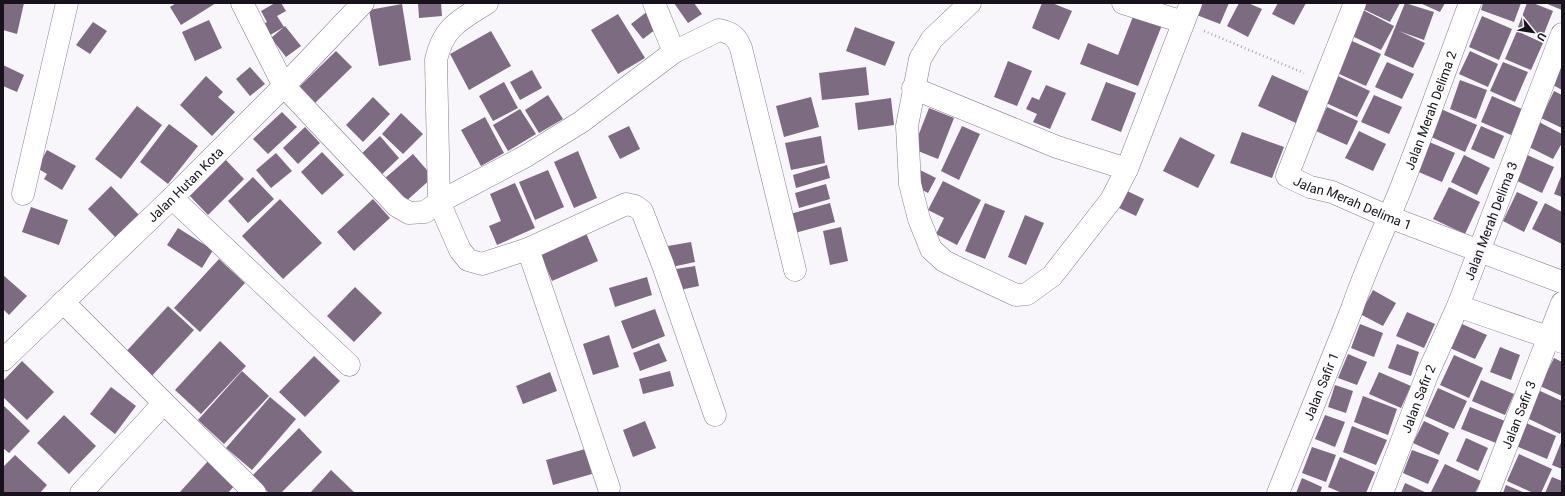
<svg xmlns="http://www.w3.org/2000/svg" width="1565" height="496" font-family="Roboto,sans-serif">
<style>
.building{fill:#7d6b81}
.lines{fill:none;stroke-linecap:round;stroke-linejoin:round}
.minor-casing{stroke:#887b94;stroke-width:23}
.path{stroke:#a8a4ab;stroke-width:2.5;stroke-dasharray:1 3;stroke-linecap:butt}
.minor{stroke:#fff;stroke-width:22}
.labels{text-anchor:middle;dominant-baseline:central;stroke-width:3;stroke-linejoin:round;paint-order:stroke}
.street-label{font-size:13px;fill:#17121b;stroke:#f8f5fb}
</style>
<rect width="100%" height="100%" fill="#f8f5fb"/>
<path class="building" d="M3,3H24L17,34L3,30Z
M176,3H216L181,25L170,7Z
M275,3H281L286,11L277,16L284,27L265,38L258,27L267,22L261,11Z
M418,3H441L442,16L419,18Z
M674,3H694L702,14L688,23Z
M1042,3H1052L1072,11L1059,40L1032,28Z
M1198,3H1229L1220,24L1194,14Z
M1239,3H1248L1262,9L1248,37L1227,26Z
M1278,3H1306L1294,25L1272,14Z
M1364,3H1400L1390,22L1361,8Z
M1405,3L1434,12L1424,40L1399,31L1425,43L1413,68L1384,55Z
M1420,3H1445L1440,12Z
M1483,3H1521L1514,22L1481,10Z
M1527,3H1533L1553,11L1543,36L1518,27Z
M1545,3H1562V10Z
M402,4L411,60L379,66L369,10Z
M1363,10L1394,26L1381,50L1350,35Z
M648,11L660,26L643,39L631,24Z
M618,14L645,58L618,74L591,30Z
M1134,14L1162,25L1138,86L1080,64L1088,43L1118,55Z
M1482,16L1512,29L1499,60L1469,47Z
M209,20L222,48L195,61L182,32Z
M93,22L107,31L90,54L76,45Z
M285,26L301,46L286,57L271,38Z
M855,27L895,42L885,66L846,51Z
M491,31L511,66L469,90L450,54Z
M1517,31L1543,43L1531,70L1505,59Z
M1352,41L1381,54L1366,86L1337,73Z
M336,51L352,67L314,104L298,88Z
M1470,51L1498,64L1488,87L1459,74Z
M1008,61L1032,71L1017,106L994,97Z
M1387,62L1414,74L1402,99L1375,87Z
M1503,62L1528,72L1515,102L1490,91Z
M1562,64V90L1551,84Z
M3,65L24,75L17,92L3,86Z
M250,67L265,84L250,96L236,79Z
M866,67L869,95L822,100L819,73Z
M532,70L542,88L520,100L510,82Z
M1272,75L1310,92L1296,123L1258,106Z
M206,76L223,92L218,97L235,112L212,136L180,105Z
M1338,76L1370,91L1357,117L1326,103Z
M1460,80L1487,90L1476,119L1450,109Z
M504,82L518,108L493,121L479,96Z
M1106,82L1136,93L1121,132L1091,120Z
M1046,85L1066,93L1050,129L1033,122L1037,114L1026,109L1032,97L1039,100Z
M1554,91L1562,95V128L1541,118Z
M548,95L563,119L539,133L525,110Z
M1374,95L1402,107L1389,134L1361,122Z
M1492,96L1522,109L1511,135L1481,122Z
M373,97L390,114L363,142L346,125Z
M811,97L819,127L784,137L776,106Z
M891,98L894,125L858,130L855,103Z
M137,106L162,125L121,179L95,159Z
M1327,107L1358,121L1347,145L1316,131Z
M929,108L954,118L938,159L913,149Z
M520,109L536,134L508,151L493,125Z
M1441,109L1477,125L1465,152L1429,136Z
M282,112L297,127L268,154L253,139Z
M401,113L423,134L403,154L382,134Z
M485,117L504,153L481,166L461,130Z
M1539,122L1562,134V143L1553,159L1527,146Z
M169,124L198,146L168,184L140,162Z
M629,126L640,149L620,159L608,136Z
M962,126L980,134L959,180L941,171Z
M1481,126L1504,136L1494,159L1471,149Z
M305,127L320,143L298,164L283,148Z
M1359,131L1386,144L1373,171L1345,158Z
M1242,132L1284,147L1272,178L1230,163Z
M380,136L399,158L377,179L357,158Z
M821,136L825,163L791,170L785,143Z
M1180,137L1215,155L1198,188L1163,171Z
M1427,141L1455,153L1442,182L1414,170Z
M47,150L76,166L62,190L44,179L47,174L37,168Z
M578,151L597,198L574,208L554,162Z
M322,152L344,175L322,195L301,172Z
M276,153L292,171L271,188L256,170Z
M1523,153L1554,167L1542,193L1511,178Z
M413,154L433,177L404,203L384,179Z
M1464,155L1490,168L1477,195L1451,182Z
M225,159L244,179L208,215L189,195Z
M827,165L830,178L796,188L793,175Z
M548,170L564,207L535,220L519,182Z
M920,170L936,178L928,193L913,185Z
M1562,174V197L1554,194Z
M253,177L274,199L248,223L228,201Z
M943,181L981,200L957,245L936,234L944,218L928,210Z
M515,183L535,228L497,245L489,226L501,221L490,194Z
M826,184L830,199L799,208L795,193Z
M111,186L139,215L116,238L88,209Z
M1449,187L1480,202L1465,234L1433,219Z
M1125,190L1144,199L1136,216L1117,207Z
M1517,192L1538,202L1524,232L1503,221Z
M280,199L322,243L283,279L242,236Z
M373,199L390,218L354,251L337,232Z
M830,203L835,222L795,233L790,214Z
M985,203L1005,211L985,259L965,251Z
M1545,203L1562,212V244L1532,229Z
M31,207L68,220L59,245L22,232Z
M1025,215L1044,223L1026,265L1008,257Z
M841,227L848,261L830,265L823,231Z
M178,228L213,250L202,268L167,245Z
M586,233L598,261L552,281L540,253Z
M691,242L695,262L672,267L668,246Z
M219,259L245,283L200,332L174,308Z
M695,266L699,286L680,290L676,269Z
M3,275L27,296L9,315L3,309Z
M647,277L652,295L615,307L609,288Z
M355,287L382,313L354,342L327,316Z
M1373,290L1396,303L1383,326L1360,314Z
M168,306L194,330L149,379L123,355Z
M655,309L665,336L632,349L621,321Z
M1407,312L1435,324L1424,348L1396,336Z
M1360,324L1383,333L1374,357L1351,348Z
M1462,324L1487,335L1475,359L1450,348Z
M609,335L619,367L593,375L583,344Z
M220,341L246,366L201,414L175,390Z
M659,343L667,361L640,371L633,353Z
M1397,344L1419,352L1411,376L1388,368Z
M1500,347L1520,355L1511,380L1490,372Z
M1348,354L1367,362L1357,385L1338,378Z
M1454,355L1483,368L1469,398L1440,385Z
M314,356L340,381L305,417L279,392Z
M1554,358L1562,362V396L1540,386Z
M22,361L54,392L27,420L3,397V381Z
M242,371L269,396L224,444L198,420Z
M670,371L674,386L643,394L639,379Z
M550,372L557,391L523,404L516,386Z
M1379,372L1411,386L1401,408L1369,394Z
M1481,380L1514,394L1505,415L1472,401Z
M1335,385L1353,391L1346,413L1328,407Z
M111,387L136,406L115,434L90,414Z
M1438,388L1467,401L1454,429L1425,416Z
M1538,390L1562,401V430L1560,434L1525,417Z
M1363,396L1397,409L1388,435L1354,422Z
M270,397L296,419L252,470L226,448Z
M3,405L30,431L9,453L3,448Z
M1470,407L1505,421L1496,443L1461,429Z
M64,415L96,446L69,474L37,443Z
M1325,415L1345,422L1335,447L1315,439Z
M645,421L656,448L633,457L623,430Z
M1424,421L1449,433L1439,455L1413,443Z
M1526,423L1556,436L1547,459L1516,446Z
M1352,426L1387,440L1376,465L1343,452Z
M299,428L322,452L281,493H269L252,476Z
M1466,438L1488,448L1478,471L1456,461Z
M1562,440V469L1552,465Z
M1312,447L1336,455L1326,482L1302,473Z
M585,449L592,474L553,485L546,460Z
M1412,450L1439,460L1428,484L1403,473Z
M1519,454L1552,469L1541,493H1533L1507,481Z
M15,455L47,485L40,493H3V467Z
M1340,457L1375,472L1366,493H1342L1328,487Z
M209,460L235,485L228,493H179Z
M1445,464L1481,481L1475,493L1431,492Z
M331,470L355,493H310Z
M1552,477L1562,481V493H1545Z
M1302,478L1322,487L1320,493H1296Z
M1405,483L1427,493H1401Z
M1506,485L1525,493H1503Z"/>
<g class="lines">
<g class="minor-casing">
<g id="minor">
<path d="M242,3L284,86L397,206L409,213L425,212L439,202L526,156L581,122L674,52L719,30C732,33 736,36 741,48L795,270"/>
<path d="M487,3C460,20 443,27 436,60L439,202L460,250L468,260L482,264L528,249L626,204L635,206L642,211L663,265L715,415"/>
<path d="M654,3L674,52"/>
<path d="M970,3L932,39L920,59L907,126L910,184L919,219L931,249L944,261L958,268L1016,295L1027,294L1052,276L1111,200L1127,169L1191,3"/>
<path d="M1123,3L1183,22"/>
<path id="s1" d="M1355,3L1287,176L1310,187L1332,192L1389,217L1562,282"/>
<path d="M1562,34L1458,306L1562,342"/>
<path d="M913,88L1057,147L1127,169"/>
<path d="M23,194L67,3"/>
<path d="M172,198L349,365"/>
<path d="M528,249L609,488"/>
<path d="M63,302L164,403L81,493"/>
<path id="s2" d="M3,360L172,198L284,86L363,3"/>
<path d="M164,403L255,493"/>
<path id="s3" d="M1278,493L1352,309C1366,267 1385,228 1401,188C1425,127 1447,65 1470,3"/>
<path id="s4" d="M1382,493L1427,375L1458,306"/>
<path id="s5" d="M1488,493L1562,303"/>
</g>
</g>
<path class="path" d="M1204,31L1304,73"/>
<use href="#minor" class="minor"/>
</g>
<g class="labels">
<g class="street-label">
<text stroke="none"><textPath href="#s3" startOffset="412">Jalan Merah Delima 2</textPath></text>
<text stroke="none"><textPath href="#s2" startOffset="253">Jalan Hutan Kota</textPath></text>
<text stroke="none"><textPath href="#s1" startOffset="257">Jalan Merah Delima 1</textPath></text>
<text transform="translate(1491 221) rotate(-69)">Jalan Merah Delima 3</text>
<text stroke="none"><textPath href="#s3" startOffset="115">Jalan Safir 1</textPath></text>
<text stroke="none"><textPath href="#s4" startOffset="101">Jalan Safir 2</textPath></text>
<text stroke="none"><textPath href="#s5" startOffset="84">Jalan Safir 3</textPath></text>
</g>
</g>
<rect width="1565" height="496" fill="none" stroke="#17121b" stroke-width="8"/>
<g transform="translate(1533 32) rotate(120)" stroke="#f8f5fb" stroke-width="3" paint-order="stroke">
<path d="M0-3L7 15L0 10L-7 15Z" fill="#17121b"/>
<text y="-6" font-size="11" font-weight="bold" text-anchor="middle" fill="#17121b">U</text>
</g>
</svg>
